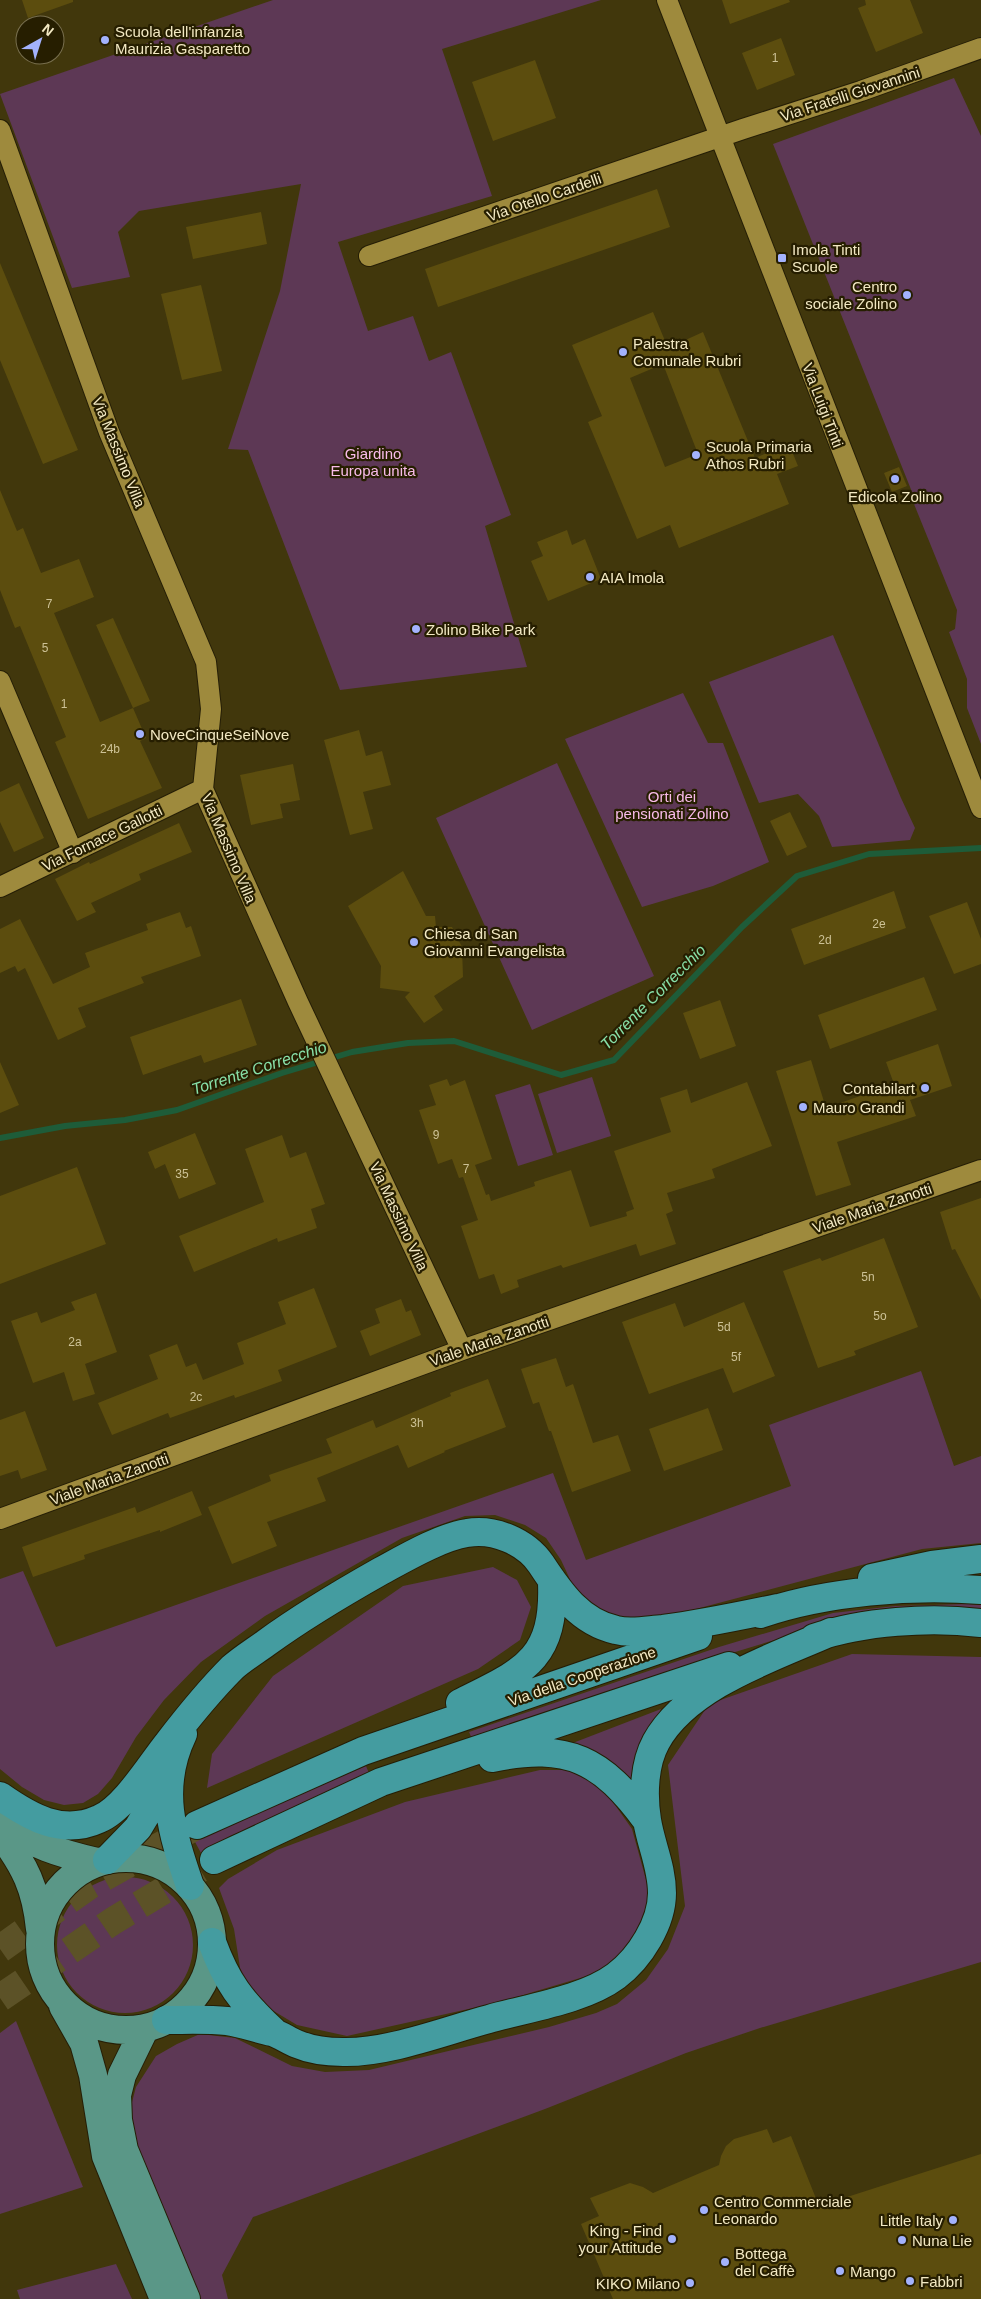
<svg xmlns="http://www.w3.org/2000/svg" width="981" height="2299" font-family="Arial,sans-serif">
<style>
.green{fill:#5d3855}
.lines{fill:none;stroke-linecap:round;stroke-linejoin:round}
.stream{stroke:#1e5c39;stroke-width:6}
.building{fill:#5c4d0e;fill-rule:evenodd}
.trunk-tunnel{stroke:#5c5227;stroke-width:28;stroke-dasharray:28 14;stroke-linecap:butt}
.minor-casing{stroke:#251e06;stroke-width:22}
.primary-casing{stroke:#251e06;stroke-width:30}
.trunk-casing{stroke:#251e06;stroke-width:30}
.minor{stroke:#9e8a3d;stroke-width:20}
.primary{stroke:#5a9787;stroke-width:28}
.trunk{stroke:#449ca0;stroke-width:28}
.poi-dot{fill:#a3b2fd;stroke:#261e00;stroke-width:2}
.labels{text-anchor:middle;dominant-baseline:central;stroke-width:4.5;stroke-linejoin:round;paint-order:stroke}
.number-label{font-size:12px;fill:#cdc296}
.poi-label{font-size:15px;fill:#f3e9c3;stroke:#261e00;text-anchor:start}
.street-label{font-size:15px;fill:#f3e9c3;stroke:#261e00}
.park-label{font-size:15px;fill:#f9bbea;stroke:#261e00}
.water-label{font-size:16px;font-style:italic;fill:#88e0a8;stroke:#261e00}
</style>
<rect width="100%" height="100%" fill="#41370c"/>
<path class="green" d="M273,0H601L442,49L492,196L338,242L368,331L413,316L429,361L451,352L511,515L485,526L527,667L340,690L248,450L228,449L280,291L301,184L139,211L118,232L130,277L72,288L0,94Z
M954,78L981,136V744L967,708V679L949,632L955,629L957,610L914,504V497L773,144Z
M833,635L901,798L915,828L910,840L832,847L819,816L798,794L759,803L709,682Z
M683,693L708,743H723L769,862L713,886L642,907L565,739Z
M557,763L654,976L532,1030L436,818Z
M592,1077L611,1136L557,1153L538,1094Z
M530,1084L553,1155L518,1166L495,1095Z
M921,1371L954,1466L981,1456V1543L922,1549L677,1614L636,1621L608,1616L588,1605L574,1588L561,1560L546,1538L525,1525L495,1515L465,1516L402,1538L265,1616L201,1662L164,1700L136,1737L112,1778L98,1794L83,1803L64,1805L44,1800L22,1787L0,1769V1579L23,1571L56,1647L553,1473L586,1560L791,1486L769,1425Z
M493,1567L517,1580L531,1607L520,1640L478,1669L207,1788L212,1754L273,1676L403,1586Z
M969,1604L981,1605V1614L834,1622L722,1656L473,1741L469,1732L719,1647L833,1613L895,1606Z
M852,1654L981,1657V1962L760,2028L686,2053L545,2109L253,2217L222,2275L228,2299H199L131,2130V2106L136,2087L156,2056L177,2044L200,2034L235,2038L292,2066L325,2072L369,2070L549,2027L596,2013L617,2004L646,1980L668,1949L685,1906L668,1765L709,1704Z
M661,1709L642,1752L635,1789L565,1746Z
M366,1766L371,1778L230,1836L201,1853L195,1842L223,1824Z
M540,1770H573L603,1788L632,1829L651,1898L642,1924L622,1952L608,1966L587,1976L500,2002L347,2036L297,2025L262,2004L243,1987L234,1929L219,1888L228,1879L277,1850L405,1802Z
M57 1945a68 68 0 1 1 136 0a68 68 0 1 1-136 0Z
M16,2021L83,2187L0,2214V2033Z
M116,2264L132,2299H20L17,2290Z"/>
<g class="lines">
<path class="stream" d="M0,1138L65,1126L125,1120L177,1110L282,1073L352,1052L408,1043L454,1041L561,1075L614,1060L742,927L797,876L869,854L981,848"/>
</g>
<path class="building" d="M22,0H73V2L28,18Z
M722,0H789L790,2L730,24Z
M865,0H910L923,33L876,52L858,8L866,5Z
M781,38L795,75L757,90L742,53Z
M535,60L556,118L493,141L472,82Z
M657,189L670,227L438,307L425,269Z
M261,212L267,244L193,259L186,227Z
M0,263L78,450L43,464L0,360Z
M201,285L222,371L182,380L161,294Z
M653,312L668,348L703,332L755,458L789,444L798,466L777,474L789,504L679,548L670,525L637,539L588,422L602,416L572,345ZM663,364L698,454L665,467L630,378Z
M899,467L907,486L892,492L884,473Z
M0,490L17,531L23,528L41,573L79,559L94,597L54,613L100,722L133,708L146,738L140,741L162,788L88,819L55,742L66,737L20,626L15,628L0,590Z
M567,530L572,545L585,539L601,579L548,601L531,561L543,556L537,542Z
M113,618L150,701L133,708L96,625Z
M359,730L366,756L382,751L391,785L363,792L373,829L350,835L324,740Z
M293,764L300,800L280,804L283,818L251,825L240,775Z
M19,783L44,838L14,852L0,822V792Z
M790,812L807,847L787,856L770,821Z
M179,823L192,852L139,874L141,880L91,903L96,912L77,921L55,879L89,862L90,864Z
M403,871L426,916H435L436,927H452L462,947L463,977L434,996L443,1010L424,1023L405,997L410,992L380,988L381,966L348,906Z
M894,891L906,928L804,965L791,929Z
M967,902L981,939V964L954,974L929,916Z
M180,912L186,928L191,926L201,956L141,977L144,983L78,1008L86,1027L58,1040L25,968L18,972L15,966L0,973V929L20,919L53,984L90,967L85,953L148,930L146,924Z
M924,977L937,1010L830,1049L818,1015Z
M241,999L257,1045L204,1063L201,1055L143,1075L130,1037Z
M720,1000L736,1046L700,1059L683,1013Z
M938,1044L952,1086L910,1100L916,1116L837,1142L851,1185L816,1196L776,1071L811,1060L826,1108L894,1084L886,1062Z
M0,1062L19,1105L0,1113Z
M447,1079L450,1086L465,1080L492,1159L475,1165L486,1195L489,1194L491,1201L535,1186L534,1182L571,1170L590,1227L627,1216L626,1212L634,1209L614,1151L671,1132L660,1098L687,1089L691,1103L747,1082L772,1146L712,1169L715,1178L667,1193L673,1211L666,1214L676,1244L640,1256L636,1244L563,1268L561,1265L517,1280L519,1287L501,1294L494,1274L479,1279L461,1226L478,1220L463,1177L459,1178L452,1159L438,1164L419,1110L436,1105L429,1085Z
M195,1133L216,1184L179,1199L165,1164L155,1169L148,1152Z
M282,1135L290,1158L306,1152L325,1204L311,1209L317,1228L278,1242L277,1238L194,1272L179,1236L264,1202L245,1149Z
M77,1167L106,1244L0,1284V1196Z
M981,1198V1300L955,1249L952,1250L940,1212Z
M884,1238L918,1327L854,1351L856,1355L818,1368L783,1271L820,1258L822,1261Z
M314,1288L337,1347L278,1370L282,1381L235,1398L234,1395L170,1418L168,1413L112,1435L98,1403L158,1379L149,1355L177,1344L186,1367L196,1363L203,1380L244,1364L237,1343L286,1324L278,1302Z
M96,1293L117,1352L85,1364L95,1394L73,1401L64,1372L33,1383L11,1321L37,1312L41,1323L75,1310L71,1302Z
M401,1299L406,1312L411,1310L421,1335L370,1356L360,1331L380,1323L375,1309Z
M744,1302L775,1376L733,1393L723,1368L649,1394L622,1322L675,1303L684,1327Z
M556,1358L566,1387L573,1384L593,1443L618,1435L631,1471L572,1492L551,1431H549L539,1402L533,1404L521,1369Z
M488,1379L506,1427L444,1451L445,1452L408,1468L398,1445L317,1478L326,1501L267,1522L277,1546L232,1564L208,1507L271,1481L269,1475L332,1453L326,1439L373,1420L376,1428L451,1396L450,1393Z
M708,1408L723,1450L664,1471L649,1429Z
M25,1411L47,1470L21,1479L18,1470L0,1476V1420Z
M192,1491L202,1515L160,1532V1530L84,1555L85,1559L33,1577L22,1547L135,1507L137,1513Z
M767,2129L773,2143L791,2136L819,2206L981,2154V2299H613L581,2224L599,2216L590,2198L630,2183L643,2187L653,2193L719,2165L721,2156L726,2146L734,2139Z"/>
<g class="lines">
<path class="trunk-tunnel" d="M0,1949L90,1885L196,1826
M0,1998L113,1921L214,1860"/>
<g class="minor-casing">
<path id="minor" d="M667,0L981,808
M0,130L109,432L206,662L211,709L203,789L298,1002L462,1350
M369,256L743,129L861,91L981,48
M0,681L73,853
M0,887L203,789
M0,1519L462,1350L981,1170"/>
</g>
<g class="primary-casing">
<path id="primary" d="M0,1823C34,1845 58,1853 97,1862
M0,1833C25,1866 36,1888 40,1929
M40 1944a86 86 0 1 1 172 0a86 86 0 1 1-172 0Z
M63,2006L84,2043L93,2075L106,2156L164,2299
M145,2028L122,2075L117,2095L118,2120L124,2150L186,2299"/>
</g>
<g class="trunk-casing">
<path id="trunk" d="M872,1578L932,1565L981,1559
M760,1614C827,1591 911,1585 981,1590
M814,1638C863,1621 930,1617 981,1623
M460,1703C521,1672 555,1662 552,1583
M183,1734C157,1788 172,1833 190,1886
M492,1758C569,1742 602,1760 647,1821
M0,1796C30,1817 62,1836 99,1819C124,1809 151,1764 168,1743C188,1717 209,1691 232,1668C242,1659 255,1651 266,1643C303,1616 342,1593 381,1571C405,1558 441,1537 467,1533C494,1528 526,1542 541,1564C560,1593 580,1622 616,1630C631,1634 648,1630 663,1629C702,1624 740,1616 778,1608
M197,1825L363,1751L698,1636
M107,1860L138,1828L168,1778
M214,1860L381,1782L729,1666
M212,1942C227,1983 241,2001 273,2031
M166,2020C186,2020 207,2019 227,2021C242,2023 257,2029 272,2032C281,2035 289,2041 297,2044C311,2050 329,2052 343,2052C389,2053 444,2031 489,2019C527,2008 584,2000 616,1976C640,1958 662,1923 662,1893C662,1867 651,1845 647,1820C643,1795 644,1764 656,1742C687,1685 775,1657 831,1632"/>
</g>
<use href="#minor" class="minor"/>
<use href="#primary" class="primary"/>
<use href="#trunk" class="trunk"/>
</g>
<g class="poi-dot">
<circle cx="105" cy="40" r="5"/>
<rect x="777" y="253" width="10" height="10" rx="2.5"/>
<circle cx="907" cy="295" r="5"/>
<circle cx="623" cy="352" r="5"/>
<circle cx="696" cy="455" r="5"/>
<circle cx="895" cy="479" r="5"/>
<circle cx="590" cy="577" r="5"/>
<circle cx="416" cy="629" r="5"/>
<circle cx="140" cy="734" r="5"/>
<circle cx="414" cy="942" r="5"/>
<circle cx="925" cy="1088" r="5"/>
<circle cx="803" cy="1107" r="5"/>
<circle cx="704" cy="2210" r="5"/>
<circle cx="953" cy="2220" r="5"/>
<circle cx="672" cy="2239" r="5"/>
<circle cx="902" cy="2240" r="5"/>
<circle cx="725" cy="2262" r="5"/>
<circle cx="840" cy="2271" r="5"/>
<circle cx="910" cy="2281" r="5"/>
<circle cx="690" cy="2283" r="5"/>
</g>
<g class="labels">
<g class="number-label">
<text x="775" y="58">1</text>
<text x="49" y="604">7</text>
<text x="45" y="648">5</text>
<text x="64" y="704">1</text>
<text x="110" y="749">24b</text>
<text x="879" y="924">2e</text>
<text x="825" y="940">2d</text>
<text x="436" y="1135">9</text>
<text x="466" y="1169">7</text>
<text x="182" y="1174">35</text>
<text x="868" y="1277">5n</text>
<text x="880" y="1316">5o</text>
<text x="724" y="1327">5d</text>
<text x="75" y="1342">2a</text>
<text x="736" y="1357">5f</text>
<text x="196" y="1397">2c</text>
<text x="417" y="1423">3h</text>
</g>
<g class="poi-label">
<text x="115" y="31">Scuola dell'infanzia<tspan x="115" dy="17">Maurizia Gasparetto</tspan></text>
<text x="792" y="249">Imola Tinti<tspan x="792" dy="17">Scuole</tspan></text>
<text x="897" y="286" text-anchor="end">Centro<tspan x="897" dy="17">sociale Zolino</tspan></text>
<text x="633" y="343">Palestra<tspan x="633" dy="17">Comunale Rubri</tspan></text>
<text x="706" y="446">Scuola Primaria<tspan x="706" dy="17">Athos Rubri</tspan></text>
<text x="895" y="496" text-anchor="middle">Edicola Zolino</text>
<text x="600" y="577">AIA Imola</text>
<text x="426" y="629">Zolino Bike Park</text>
<text x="150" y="734">NoveCinqueSeiNove</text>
<text x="424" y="933">Chiesa di San<tspan x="424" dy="17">Giovanni Evangelista</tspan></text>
<text x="915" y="1088" text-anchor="end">Contabilart</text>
<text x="813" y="1107">Mauro Grandi</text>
<text x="714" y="2201">Centro Commerciale<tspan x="714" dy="17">Leonardo</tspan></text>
<text x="943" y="2220" text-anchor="end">Little Italy</text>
<text x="662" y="2230" text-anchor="end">King - Find<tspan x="662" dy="17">your Attitude</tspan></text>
<text x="912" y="2240">Nuna Lie</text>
<text x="735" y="2253">Bottega<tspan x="735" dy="17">del Caffè</tspan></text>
<text x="850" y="2271">Mango</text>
<text x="920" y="2281">Fabbri</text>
<text x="680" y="2283" text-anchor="end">KIKO Milano</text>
</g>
<g class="street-label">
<text transform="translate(850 94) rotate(-18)">Via Fratelli Giovannini</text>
<text transform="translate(544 197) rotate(-19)">Via Otello Cardelli</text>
<text transform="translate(823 405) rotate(69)">Via Luigi Tinti</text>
<text transform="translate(119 452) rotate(68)">Via Massimo Villa</text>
<text transform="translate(102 838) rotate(-26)">Via Fornace Gallotti</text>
<text transform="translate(229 848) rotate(67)">Via Massimo Villa</text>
<text transform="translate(872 1208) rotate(-19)">Viale Maria Zanotti</text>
<text transform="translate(399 1216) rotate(65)">Via Massimo Villa</text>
<text transform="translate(489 1341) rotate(-19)">Viale Maria Zanotti</text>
<text transform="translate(109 1479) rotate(-20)">Viale Maria Zanotti</text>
<text transform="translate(582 1676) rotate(-19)">Via della Cooperazione</text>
</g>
<g class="park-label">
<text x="373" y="453">Giardino<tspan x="373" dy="17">Europa unita</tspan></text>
<text x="672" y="796">Orti dei<tspan x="672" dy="17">pensionati Zolino</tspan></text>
</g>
<g class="water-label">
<text transform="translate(653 997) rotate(-45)">Torrente Correcchio</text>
<text transform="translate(259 1068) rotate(-18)">Torrente Correcchio</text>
</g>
</g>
<g transform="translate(40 40) rotate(39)"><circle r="24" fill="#261e00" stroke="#786f4e"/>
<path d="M0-4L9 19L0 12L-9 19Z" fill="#a3b2fd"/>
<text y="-8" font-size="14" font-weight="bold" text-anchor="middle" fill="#f3e9c3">N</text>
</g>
</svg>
